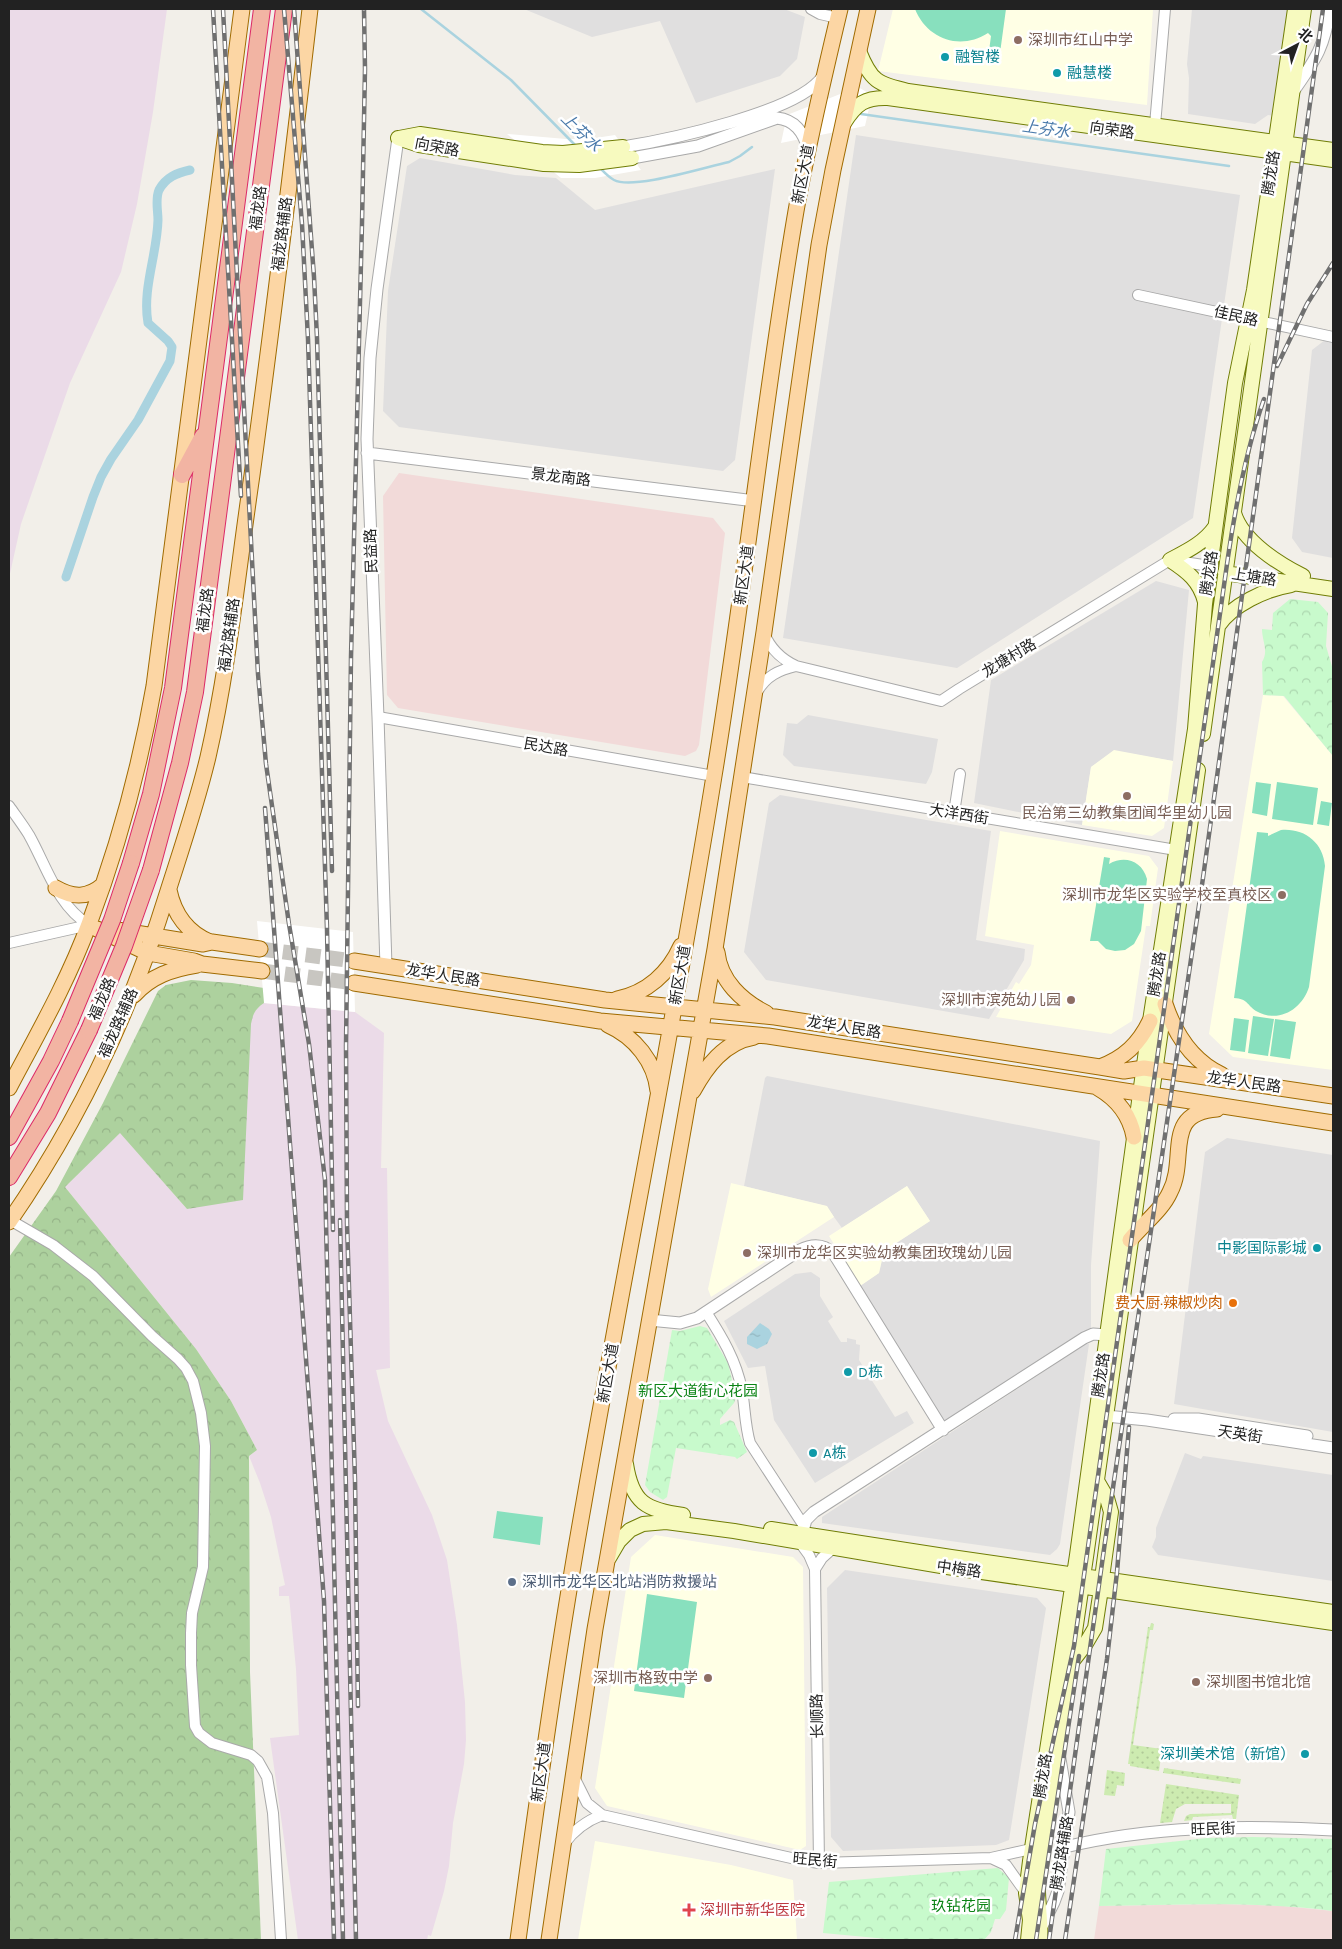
<svg xmlns="http://www.w3.org/2000/svg" width="1342" height="1949" font-family="Karla,'Noto Sans SC',sans-serif">
<style>
.residential{fill:#e0dfdf}
.commercial{fill:#f2dad9}
.education{fill:#ffffe5}
.railway{fill:#ebdbe8}
.grass{fill:url(#grass-dots)}
.forest{fill:url(#forest-crowns)}
.park{fill:url(#park-crowns)}
.pitch{fill:#88e0be}
.water{fill:url(#water-ripples)}
.pier{fill:#fff}
.lines{fill:none;stroke-linecap:round;stroke-linejoin:round}
.stream{stroke:#aad3df;stroke-width:2.5}
.canal{stroke:#aad3df;stroke-width:9}
.primary-tunnel{stroke:#c8c6c1;stroke-width:15;stroke-dasharray:15 8;stroke-linecap:butt}
.minor-casing{stroke:#a9a9a9;stroke-width:12}
.tertiary-casing{stroke:#a9a9a9;stroke-width:13}
.secondary-casing{stroke:#707d05;stroke-width:16}
.primary-casing{stroke:#a06b00;stroke-width:17}
.trunk-casing{stroke:#dc2a67;stroke-width:18}
.minor{stroke:#fff;stroke-width:10}
.tertiary{stroke:#fff;stroke-width:11}
.secondary{stroke:#f7fabf;stroke-width:14}
.primary{stroke:#fcd6a4;stroke-width:15}
.trunk{stroke:#f2b4a3;stroke-width:16}
.rail-casing{stroke:#707070;stroke-width:4.5}
.rail{stroke:#fff;stroke-width:2.5;stroke-dasharray:8;stroke-linecap:butt}
.trunk-bridge-casing{stroke:#dc2a67;stroke-width:18;stroke-linecap:butt}
.trunk-bridge{stroke:#f2b4a3;stroke-width:16}
.education-dot{fill:#8d6e63;stroke:#fff;stroke-width:2}
.culture-dot{fill:#0f9aa8;stroke:#fff;stroke-width:2}
.food-dot{fill:#e8710a;stroke:#fff;stroke-width:2}
.service-dot{fill:#5c6f8a;stroke:#fff;stroke-width:2}
.health-dot{fill:#e0444e;stroke:#fff;stroke-width:2}
.labels{text-anchor:middle;dominant-baseline:central;stroke-width:5;stroke-linejoin:round;paint-order:stroke}
.education-label{font-size:15px;fill:#785e54;stroke:#fff;text-anchor:start}
.culture-label{font-size:15px;fill:#0d838f;stroke:#fff;text-anchor:start}
.street-label{font-size:15px;fill:#222;stroke:#fff}
.food-label{font-size:15px;fill:#c56008;stroke:#fff;text-anchor:end}
.park-label{font-size:15px;fill:#0c8416;stroke:#fff}
.service-label{font-size:15px;fill:#4e5e75;stroke:#fff;text-anchor:start}
.health-label{font-size:15px;fill:#be3a42;stroke:#fff;text-anchor:start}
.water-label{font-size:16px;font-style:italic;fill:#4a7aab;stroke:#fff}
</style>
<defs>
<pattern id="grass-dots" width="8" height="8" patternUnits="userSpaceOnUse" patternTransform="scale(1.25)"><rect width="8" height="8" fill="#cdebb0"/><path d="M2 2h.1M6 6h.1" fill="none" stroke="#b0c997" stroke-width="1.8" stroke-linecap="round"/></pattern>
<pattern id="forest-crowns" width="20" height="18" patternUnits="userSpaceOnUse" patternTransform="scale(1.25)"><rect width="20" height="18" fill="#add19e"/><path d="M2 6a3 3 0 1 1 6 0M12 15a3 3 0 1 1 6 0" fill="none" stroke="#95b388"/></pattern>
<pattern id="park-crowns" width="20" height="18" patternUnits="userSpaceOnUse" patternTransform="scale(1.25)"><rect width="20" height="18" fill="#c8facc"/><path d="M2 6a3 3 0 1 1 6 0M12 15a3 3 0 1 1 6 0" fill="none" stroke="#acd6af"/></pattern>
<pattern id="water-ripples" width="26" height="14" patternUnits="userSpaceOnUse" patternTransform="scale(1.25)"><rect width="26" height="14" fill="#aad3df"/><path d="M2 4q2-2 4 0t4 0M15 11q2-2 4 0t4 0" fill="none" stroke="#92b5bf"/></pattern>
</defs>
<rect width="100%" height="100%" fill="#f2efe9"/>
<path class="residential" d="M524,9H784L805,17L797,59L780,76L696,103L660,21L592,37Z
M1192,9H1291L1276,116L1268,115L1255,124L1188,114L1189,78L1187,64Z
M856,135L1240,195L1193,518L957,668L783,638Z
M420,158L515,175L556,178L595,210L775,169L735,460L723,471L399,427L383,411L388,291L407,166Z
M1325,340L1333,342V558L1302,552L1292,538L1312,350Z
M1156,581L1189,590L1173,761L1114,751L1091,767L1082,825L974,803L991,680Z
M808,715L938,739L932,772L926,784L794,766L783,755L787,723L797,724Z
M780,795L991,831L976,940L1025,949L1024,960L989,1019L766,980L744,952L769,803Z
M767,1076L1100,1141L1091,1265V1328L943,1424L860,1286L879,1273L884,1251L930,1221L907,1186L842,1228L826,1206L744,1186L765,1078Z
M1227,1138L1333,1155V1432L1174,1404L1205,1152Z
M811,1272L820,1278V1296L833,1317L828,1321L841,1342H847V1338L856,1340V1344L860,1345L859,1360L895,1417L907,1411L914,1423L815,1483L774,1420L765,1366L748,1368L724,1321L795,1274Z
M1086,1344H1089L1060,1544L1057,1549L1050,1555L822,1523V1517Z
M1185,1453L1201,1459L1203,1456L1333,1475V1581L1158,1555L1152,1547L1156,1537V1528Z
M845,1570L1037,1598L1046,1608L1009,1840L996,1845L843,1851L831,1837L827,1588Z"/>
<path class="commercial" d="M399,473L713,518L725,533L699,745L696,751L685,756L398,708L387,695L383,496Z
M1222,1904L1284,1906L1333,1911V1940H1094L1099,1906Z"/>
<path class="education" d="M893,9H1153L1147,105L878,71Z
M1263,695L1283,696L1333,756V1070L1233,1057L1209,1034Z
M1114,750L1173,761L1164,828L1152,836L1082,825L1091,767Z
M1000,831L1149,856L1158,868L1150,926H1146L1132,1021L1111,1034L996,1017L1016,982L1019,984L1031,965L1034,945L985,936Z
M731,1183L827,1206L834,1217L711,1297L708,1289Z
M907,1186L930,1221L884,1251L879,1273L860,1286L829,1236Z
M655,1535L793,1557L803,1567L806,1846L800,1850L607,1806L595,1788L631,1557Z
M595,1841L731,1865L793,1880L797,1940H578Z"/>
<path class="railway" d="M9,9H167L153,112L137,204L121,272L70,383L21,524L9,578Z
M264,1003L355,1012L384,1033L381,1168H387L390,1368L376,1370L388,1421L432,1515L447,1560L457,1625L465,1702L466,1740L464,1764L453,1823L449,1866L444,1891L431,1936L428,1935L427,1940H298L270,1738L299,1735L296,1669L289,1596H279V1587L285,1585L271,1517L260,1483L249,1456L257,1450L231,1401L196,1349L65,1187L120,1132L187,1209L253,1014L258,1007Z"/>
<path class="grass" d="M1151,1623L1154,1624L1153,1630H1150L1133,1745L1162,1749L1159,1771L1130,1766V1764H1128L1148,1627H1150Z
M1164,1768L1241,1779L1240,1784L1163,1773Z
M1107,1770L1125,1773L1124,1786L1117,1785L1115,1796L1104,1795Z
M1166,1784L1239,1795L1236,1819H1233L1232,1815L1193,1817L1192,1820L1184,1821L1186,1816L1190,1814L1231,1813V1804H1185L1176,1809L1172,1822L1160,1823Z"/>
<path class="forest" d="M191,980L232,983L264,988V1003C255,1009 253,1014 251,1024L243,1200L187,1209L120,1133L65,1187L196,1349L231,1401L257,1450L249,1456L250,1672L261,1940H9V1257L56,1191L103,1103L158,991L166,985Z"/>
<path class="park" d="M1290,599L1318,602L1328,613L1326,646L1333,670V756L1284,696L1263,695L1262,662C1269,651 1262,641 1262,629L1272,630L1273,613Z
M700,1326L707,1328L728,1363L736,1397L734,1403L720,1419V1425L730,1420L734,1422L747,1452L737,1459L735,1457L676,1448L667,1497L663,1500L650,1492L645,1485L672,1330L680,1331Z
M1253,1837L1333,1839V1911C1256,1901 1177,1905 1099,1906L1106,1849L1207,1838Z
M998,1868L1009,1878L1006,1910L1000,1919H995L991,1932L984,1940H898L823,1933L829,1882Z"/>
<path class="pitch" d="M915,9H1006L1000,53L989,51L991,36L988,33C960,51 927,39 915,9Z
M1256,782L1271,784L1267,816L1252,813Z
M1277,782L1318,788L1313,825L1272,819Z
M1321,801L1332,803L1329,826L1317,824Z
M1281,830C1304,828 1323,842 1325,866L1309,987C1302,1009 1279,1024 1256,1011C1246,1004 1248,999 1234,998L1257,832L1268,833V836Z
M1104,857L1110,858L1109,864C1125,855 1142,861 1147,879L1141,931L1134,944L1125,950L1115,951L1106,949L1098,941H1090Z
M1253,1016L1274,1019L1268,1056L1248,1053Z
M1234,1018L1249,1020L1245,1052L1230,1050Z
M1275,1019L1296,1022L1290,1059L1270,1056Z
M497,1511L543,1517L540,1545L493,1538Z
M647,1594L697,1602L684,1698L634,1691Z"/>
<path class="water" d="M760,1323L769,1329L772,1334L767,1344L757,1349L747,1344V1337Z"/>
<path class="pier" d="M858,87L872,95L865,126L781,143L787,115Z
M507,134L566,139H589L615,135L641,170L595,178H561Z
M257,921L353,932L355,1012L264,1003Z"/>
<g class="lines">
<path class="stream" d="M421,9L511,80L576,146
M861,114L1229,166
M599,167C603,171 608,177 614,180C633,190 705,167 729,162L740,156L752,147"/>
<path class="canal" d="M66,577L93,497L101,477L111,459L138,420L170,361L172,347L168,341L148,323C142,289 157,255 158,220C158,211 155,199 159,190C166,177 177,173 190,170"/>
<path class="primary-tunnel" d="M260,949L354,961
M262,971L354,983"/>
<g class="minor-casing">
<path id="minor" d="M811,9L820,14L838,18
M1155,125L1165,9
M1138,295L1333,337
M764,633C770,648 781,659 796,666L941,701L959,689L1170,560L1210,566
M757,692C766,676 779,670 796,666
M378,717L714,776
M742,777L1176,850
M9,806C16,816 23,825 29,835C47,867 57,905 89,925
M954,813L960,774
M9,943L89,925
M10,1220L53,1245L93,1276L152,1336L178,1359L186,1368L193,1381L201,1413L205,1446L203,1567L192,1613L191,1633V1665L195,1726L199,1733L212,1743L251,1755L258,1761L267,1777L273,1813L281,1940
M706,1312C722,1337 736,1360 742,1390C745,1408 745,1426 750,1443L804,1526
M801,1544L809,1555L815,1569L819,1863
M815,1569L822,1558L832,1549
M574,1777L587,1803L602,1815L800,1860L819,1863L991,1858L1031,1849
M564,1844C574,1830 586,1821 602,1815
M991,1858L1006,1865L1026,1893"/>
</g>
<g class="tertiary-casing">
<path id="tertiary" d="M1293,92C1315,60 1324,49 1330,9
M623,147C667,140 800,112 823,76
M632,158L698,146L777,118C795,120 803,132 808,148
M367,453L755,501
M386,966L378,717L367,439L370,358L377,289L398,138
M649,1320L680,1323L697,1318L800,1250C812,1244 824,1244 834,1254L943,1430
M1106,1416L1147,1420L1333,1448
M1174,1419H1198L1307,1436
M802,1534L806,1520L814,1512L1084,1338L1093,1334L1107,1335
M1065,1847C1152,1826 1244,1825 1333,1830
M1041,1928L1054,1902L1058,1891L1069,1812L1059,1753"/>
</g>
<g class="secondary-casing">
<path id="secondary" d="M859,51C871,81 877,84 908,91L1333,150
M844,123C856,104 865,97 888,98L1333,160
M398,138L419,145L544,164L579,165L632,158
M399,138L420,134L542,152L563,153L623,147
M1234,513C1242,541 1279,564 1303,576
M1225,573L1333,589
M1205,602C1200,581 1187,571 1170,560C1187,551 1204,543 1215,527
M1218,626C1232,605 1266,589 1291,585
M1203,734L1304,9
M626,1464C632,1503 646,1510 683,1515
M1096,1479L1107,1498L1111,1512L1102,1578
M771,1529L951,1557L1333,1612
M609,1558L619,1541L630,1530L643,1524L666,1522L734,1531L947,1567L1333,1623
M1071,1663L1085,1645L1095,1628L1101,1589
M1028,1940L1030,1920L1026,1893L1030,1861L1077,1555L1150,1021L1195,729L1205,604L1235,383L1254,290L1295,9
M1040,1940C1042,1921 1037,1902 1038,1882L1086,1557L1198,770"/>
</g>
<g class="primary-casing">
<path id="primary" d="M56,888C73,898 88,898 103,885
M169,890C174,914 188,933 210,942
M97,929L148,953L194,961L202,964L262,971
M117,930L203,944L212,942L260,949
M717,952C720,981 742,1001 766,1013
M354,961L605,1000L775,1017L1100,1067L1124,1071L1144,1068L1333,1096
M354,983L600,1021L768,1036L1333,1123
M134,995C151,976 172,969 197,965
M617,999C647,993 669,973 681,946
M1165,1004C1175,1034 1192,1061 1222,1075
M608,1025C635,1037 655,1062 658,1091
M1100,1067C1124,1058 1139,1044 1150,1021
M9,1088C37,1035 68,981 89,924C118,847 140,767 154,686L242,9
M1098,1088C1117,1099 1130,1115 1134,1137
M693,1091C706,1067 724,1042 754,1037
M9,1222C79,1121 132,1008 168,891C182,847 197,803 208,757C229,665 238,569 252,475C273,320 292,164 310,9
M1130,1240C1143,1224 1162,1210 1170,1192C1188,1158 1162,1113 1217,1109
M518,1940C538,1794 558,1648 584,1502C626,1260 675,1019 714,776C745,588 764,398 796,211C808,143 824,76 840,9
M549,1940L595,1629L715,949L764,632L819,245L833,170L868,9"/>
</g>
<g class="trunk-casing">
<path id="trunk" d="M182,475L203,436
M131,863L151,794L173,688L262,9
M151,870L180,763L195,692L284,9
M9,1137L51,1061L70,1021
M9,1177L48,1113L89,1030"/>
</g>
<use href="#minor" class="minor"/>
<use href="#tertiary" class="tertiary"/>
<use href="#secondary" class="secondary"/>
<use href="#primary" class="primary"/>
<use href="#trunk" class="trunk"/>
<g class="rail-casing">
<path id="rail" d="M213,9L241,496
M223,9L258,674L266,764L289,924L309,1044L325,1180L343,1940
M284,9L302,224L308,339L327,929L333,1230
M294,9L314,277L317,338L332,871
M1277,366L1307,304L1333,263
M265,808L324,1601L334,1940
M340,1220L356,1940
M358,1706L355,1480L347,1223L346,1046L351,657L362,223L365,69L364,9
M1015,1940L1035,1824L1074,1646L1228,557C1236,503 1246,450 1264,399
M1036,1940L1079,1656
M1049,1940L1105,1542L1203,878L1323,9
M1065,1940L1107,1659L1117,1572L1129,1427"/>
</g>
<use href="#rail" class="rail"/>
<g class="trunk-bridge-casing">
<path id="trunk-bridge" d="M70,1021L112,920L131,863
M89,1030L124,946L151,870"/>
</g>
<use href="#trunk-bridge" class="trunk-bridge"/>
</g>
<g class="education-dot">
<circle cx="1018" cy="40" r="5"/>
<circle cx="1127" cy="796" r="5"/>
<circle cx="1282" cy="895" r="5"/>
<circle cx="1071" cy="1000" r="5"/>
<circle cx="747" cy="1253" r="5"/>
<circle cx="708" cy="1678" r="5"/>
<circle cx="1196" cy="1682" r="5"/>
</g>
<g class="culture-dot">
<circle cx="945" cy="57" r="5"/>
<circle cx="1057" cy="73" r="5"/>
<circle cx="1317" cy="1248" r="5"/>
<circle cx="848" cy="1372" r="5"/>
<circle cx="813" cy="1453" r="5"/>
<circle cx="1305" cy="1754" r="5"/>
</g>
<circle class="food-dot" cx="1233" cy="1303" r="5"/>
<circle class="service-dot" cx="512" cy="1582" r="5"/>
<path class="health-dot" d="M686.5 1902.5h5v5h5v5h-5v5h-5v-5h-5v-5h5z"/>
<g class="labels">
<g class="education-label">
<text x="1028" y="40">深圳市红山中学</text>
<text x="1127" y="813" text-anchor="middle">民治第三幼教集团闻华里幼儿园</text>
<text x="1272" y="895" text-anchor="end">深圳市龙华区实验学校至真校区</text>
<text x="1061" y="1000" text-anchor="end">深圳市滨苑幼儿园</text>
<text x="757" y="1253">深圳市龙华区实验幼教集团玫瑰幼儿园</text>
<text x="698" y="1678" text-anchor="end">深圳市格致中学</text>
<text x="1206" y="1682">深圳图书馆北馆</text>
</g>
<g class="culture-label">
<text x="955" y="57">融智楼</text>
<text x="1067" y="73">融慧楼</text>
<text x="1307" y="1248" text-anchor="end">中影国际影城</text>
<text x="858" y="1372">D栋</text>
<text x="823" y="1453">A栋</text>
<text x="1295" y="1754" text-anchor="end">深圳美术馆（新馆）</text>
</g>
<g class="street-label">
<text transform="translate(1112 130) rotate(8)">向荣路</text>
<text transform="translate(437 147) rotate(11)">向荣路</text>
<text transform="translate(1271 173) rotate(-81)">腾龙路</text>
<text transform="translate(803 174) rotate(-79)">新区大道</text>
<text transform="translate(258 208) rotate(-83)">福龙路</text>
<text transform="translate(282 234) rotate(-83)">福龙路辅路</text>
<text transform="translate(1236 316) rotate(13)">佳民路</text>
<text transform="translate(561 477) rotate(7)">景龙南路</text>
<text transform="translate(371 551) rotate(-92)">民益路</text>
<text transform="translate(1209 573) rotate(-82)">腾龙路</text>
<text transform="translate(744 575) rotate(-82)">新区大道</text>
<text transform="translate(1254 577) rotate(9)">上塘路</text>
<text transform="translate(205 610) rotate(-83)">福龙路</text>
<text transform="translate(229 635) rotate(-82)">福龙路辅路</text>
<text transform="translate(1009 658) rotate(-31)">龙塘村路</text>
<text transform="translate(546 747) rotate(10)">民达路</text>
<text transform="translate(959 814) rotate(9)">大洋西街</text>
<text transform="translate(1157 974) rotate(-81)">腾龙路</text>
<text transform="translate(443 975) rotate(9)">龙华人民路</text>
<text transform="translate(680 975) rotate(-80)">新区大道</text>
<text transform="translate(102 999) rotate(-67)">福龙路</text>
<text transform="translate(118 1023) rotate(-66)">福龙路辅路</text>
<text transform="translate(844 1027) rotate(9)">龙华人民路</text>
<text transform="translate(1244 1082) rotate(8)">龙华人民路</text>
<text transform="translate(608 1373) rotate(-80)">新区大道</text>
<text transform="translate(1101 1375) rotate(-82)">腾龙路</text>
<text transform="translate(1240 1434) rotate(9)">天英街</text>
<text transform="translate(959 1569) rotate(8)">中梅路</text>
<text transform="translate(817 1716) rotate(-91)">长顺路</text>
<text transform="translate(541 1772) rotate(-82)">新区大道</text>
<text transform="translate(1043 1776) rotate(-81)">腾龙路</text>
<text transform="translate(1213 1829) rotate(-2)">旺民街</text>
<text transform="translate(1062 1853) rotate(-81)">腾龙路辅路</text>
<text transform="translate(815 1860) rotate(5)">旺民街</text>
</g>
<g class="food-label">
<text x="1223" y="1303">费大厨·辣椒炒肉</text>
</g>
<g class="park-label">
<text x="698" y="1391">新区大道街心花园</text>
<text x="961" y="1906">玖钻花园</text>
</g>
<g class="service-label">
<text x="522" y="1582">深圳市龙华区北站消防救援站</text>
</g>
<g class="health-label">
<text x="700" y="1910">深圳市新华医院</text>
</g>
<g class="water-label">
<text transform="translate(1046 129) rotate(8)">上芬水</text>
<text transform="translate(581 132) rotate(44)">上芬水</text>
</g>
</g>
<rect width="1342" height="1949" fill="none" stroke="#222222" stroke-width="20"/>
<g transform="translate(1297 45) rotate(41)" stroke="#ffffff" stroke-width="4" paint-order="stroke">
<path d="M0-4L9 19L0 12L-9 19Z" fill="#222222"/>
<text y="-8" font-size="14" font-weight="bold" text-anchor="middle" fill="#222222">北</text>
</g>
</svg>
